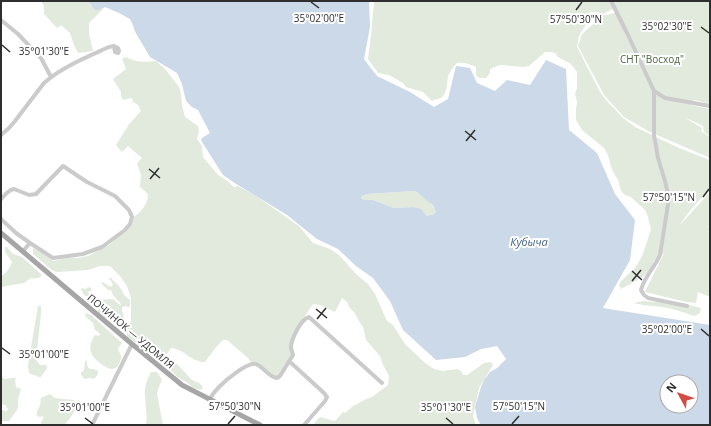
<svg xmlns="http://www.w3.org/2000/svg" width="711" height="426" font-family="'Open Sans',sans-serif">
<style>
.green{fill:#e2eadd}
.water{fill:#cbd9e8;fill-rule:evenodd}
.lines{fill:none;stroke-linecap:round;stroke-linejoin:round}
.minor{stroke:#cbcbcb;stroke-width:4}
.major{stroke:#a6a6a6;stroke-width:5}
.ticks{fill:none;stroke:#2e2e2e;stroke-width:1.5}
.labels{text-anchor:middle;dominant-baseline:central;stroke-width:4;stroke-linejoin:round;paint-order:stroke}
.park-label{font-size:10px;fill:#4c6540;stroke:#fff}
.street-label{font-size:10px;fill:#2e2e2e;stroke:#fff}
.water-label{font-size:11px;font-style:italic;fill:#456487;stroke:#fff}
.ticks-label{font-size:10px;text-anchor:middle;fill:#2e2e2e;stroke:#fff;stroke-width:4;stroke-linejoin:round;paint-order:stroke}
</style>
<rect width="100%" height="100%" fill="#fff"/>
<path class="green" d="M41,1H88L91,5L99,10L105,7L89,23V34L93,51L78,53L74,45L70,33L61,25L57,28L44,14V6Z
M374,1H609L613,9L603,14C600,12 595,12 590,12L588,15L585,26L579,36L577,47L600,92L606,100L623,118L635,127L679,148L710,160V190C698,201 688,212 679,226L710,192V226H707L710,227V297L698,292L696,303L686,302L645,292L664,253L654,261L650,270L643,277L621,289L619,285L621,281L634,269L637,265L643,254L651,229L647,214L645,210L631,197L625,195L621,191L618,180L612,170L608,155L604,148L582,130L576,120V109L577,102L575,94L577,88V72L570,63L567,62L558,57L555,53L552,52H545L529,66L524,67L500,65L490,69V73L486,78H479L476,75V67C470,64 463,62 457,63C453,67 450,71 448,76C447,83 447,94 441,98C439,99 435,99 432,101L423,92L406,87L403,83L389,75L378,73L368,59L371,36Z
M613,1H710V104L694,100L690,105L710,109V136L704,132L703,126L684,117L702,128L701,131L710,137V158L650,132L624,117L604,95L578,46L582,34L602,16L618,12Z
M126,57C136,63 145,62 156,61L166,70L179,87L181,94L182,105L185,117L198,126L199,131L197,139L202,146L203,157L218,175L226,180L234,187L238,186L256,196L299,226L313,243L330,249L339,255L357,275L368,284L375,294L387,321L393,325L405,344L425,363L434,369L443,371L457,369L461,371L463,375H467L484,363L491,362L493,365L479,388L473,416L476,425H315L314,423L320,417L335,421L343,412L345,413L353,406L366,399L372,397L388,385L389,376L383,365L380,356L366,340L363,327L359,321L354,312L349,307L347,302L342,298L335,312L320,305L313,304L291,338L292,357L279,375L276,377L257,367L252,364L248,358L227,340H223L217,346L205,362C193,363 184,349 171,348L165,357L168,361L177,364L192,380L199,383L203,387L201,390L193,388L188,383L177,377L173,372L164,365L160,360L152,356L127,336V327L131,322V298L127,286L120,276L110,266H100L88,270L58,272L53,271L33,254V248L44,254L53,261L58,260L67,258H78L88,256L109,245L118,236L126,232L132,224L134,217C141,212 148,204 148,194L140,187L141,175L137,163L142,158L128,146L122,152L116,145L128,126L129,124L141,111L138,105L132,101L133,99L131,98L123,100L121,96V92L113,79L126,69L122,59Z
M413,191C423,193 433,204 436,212L434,214L427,216L422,211L413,207L394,208L373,200H364L361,197L362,196L367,194Z
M5,247H7L13,254L22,257L42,275C39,279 36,279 31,278L24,283L1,287V276C7,273 9,269 12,262L5,252Z
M110,277L119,286L125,296L130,300V307H128L124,306L122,308V311L123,313L125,324L119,328L115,325L114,322H111L98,312V311L99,307L90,299L88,296C82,296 84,294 81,289L82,288L86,289L88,287L91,288L92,290L88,292V293L93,296L95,301C100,303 104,308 108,308L109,307L103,301V300L104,299L106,300C115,297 114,302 121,305V304L113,295L111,290H108L101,283L102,282L111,287L112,286L113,284L109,279Z
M643,301L654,302L681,303L701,308L700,313L694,316C681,311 667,307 653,306C645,305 642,305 634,303Z
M38,306H41V314L36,360L40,365H46L47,368L41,377H39C36,375 32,375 29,373L28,365Z
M86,313L91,315L122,343L118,349C121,356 123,356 119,364C118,366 116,369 112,369C106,369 92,358 91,352C89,347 92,339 95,335L99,336L100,334L98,332L95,330L93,323L85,316Z
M86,360L87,361C87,372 92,367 98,371C99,374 96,378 93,379L90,378L85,379L81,375V373L84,370L85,362Z
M151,372H157L162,380L158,389L157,394L163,425H146C148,414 144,402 145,390C145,384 148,378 151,372Z
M1,375L4,379C8,379 13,377 16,378L15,380L16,387L21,389L18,399V407L17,410L9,421H1V410L7,411L8,409L5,405L1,404Z
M50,394L55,398L74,400C78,409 71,418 64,425H41V422L43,419V416L40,417L37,416V411L40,406L41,398Z"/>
<path class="water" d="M88,1H369L370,27L364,59L377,76L410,92L434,107L448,99L456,66L470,68L477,83L495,91L507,80L530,85L546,60L566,69L569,130L597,153L615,194L635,220L630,260L603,308L710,325V425H481L477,418L475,407L481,387L484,380L490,372L497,368L506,359L497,346L481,349L465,357L436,360L403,330L390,301L373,278L356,266L338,249L317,239L287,215L233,182L223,175L202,142L201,139L202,138L210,133L198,110L192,107L186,101L182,84L177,73L150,57L137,35L134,29L133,25L130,19L119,13L105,7L99,10H95ZM413,191C419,192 420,195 425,199C432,205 432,202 436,212L434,214L427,216L421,209L413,207L394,208L373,200H364L361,198L362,196L367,194ZM667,382H691V406H667Z"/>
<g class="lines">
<path class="minor" d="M611,1L628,35L654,91L665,98L710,106
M1,20L18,34L41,58L51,77
M654,91V135L658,158L665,181L669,198L660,255C655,267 644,277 641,290L644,295L648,298L687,306
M1,135L9,128L15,121L44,83C62,67 87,57 109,47L114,46L118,48L119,51L118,53L115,52L114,46
M1,199C5,195 8,190 14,189L29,195L36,194L63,166L87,182L115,196L129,210L132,217L130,224L125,230L102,247L83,254L53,258L30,243
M1,219L16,233L30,243L23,251
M289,361L324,393L327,397L325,401L304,425
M209,400C212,395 215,391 219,387C226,380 247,362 256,364C264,367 268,377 277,378L280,376L293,355C292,352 291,349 291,346C292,338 301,319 309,317L382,383
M92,425L132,344"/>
<path class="major" d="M1,233L47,272L132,344L182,385L260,425"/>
</g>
<path class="ticks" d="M311,2L319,8M576,10L582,2M701,27L709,33M2,45L10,52M465,131L476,140M466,141L475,130M149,169L160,178M150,179L159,168M703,197L709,189M632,271L642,280M632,281L641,270M316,309L327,318M317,319L326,308M701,329L709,336M2,348L10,354M85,418L93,424M446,418L453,424M228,424L235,416M512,424L519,416"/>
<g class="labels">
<g class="park-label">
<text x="652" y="59">СНТ "Восход"</text>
</g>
<g class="street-label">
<text transform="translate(131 331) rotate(40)">ПОЧИНОК — УДОМЛЯ</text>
</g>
<g class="water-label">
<text x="529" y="241">Кубыча</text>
</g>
</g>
<g class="ticks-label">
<text x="319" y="22">35°02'00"E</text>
<text x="576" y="23">57°50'30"N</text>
<text x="667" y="30">35°02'30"E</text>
<text x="44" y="55">35°01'30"E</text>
<text x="669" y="201">57°50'15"N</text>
<text x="667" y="333">35°02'00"E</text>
<text x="44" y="358">35°01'00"E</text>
<text x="235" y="410">57°50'30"N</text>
<text x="519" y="410">57°50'15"N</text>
<text x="85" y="411">35°01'00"E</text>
<text x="446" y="411">35°01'30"E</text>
</g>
<rect width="711" height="426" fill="none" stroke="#2e2e2e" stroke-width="4"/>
<g transform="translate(679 394) rotate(310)"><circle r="19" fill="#ffffff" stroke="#ababab"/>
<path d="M0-3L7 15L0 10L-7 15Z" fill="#d24d43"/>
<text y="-6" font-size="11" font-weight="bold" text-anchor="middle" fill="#2e2e2e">N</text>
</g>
</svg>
